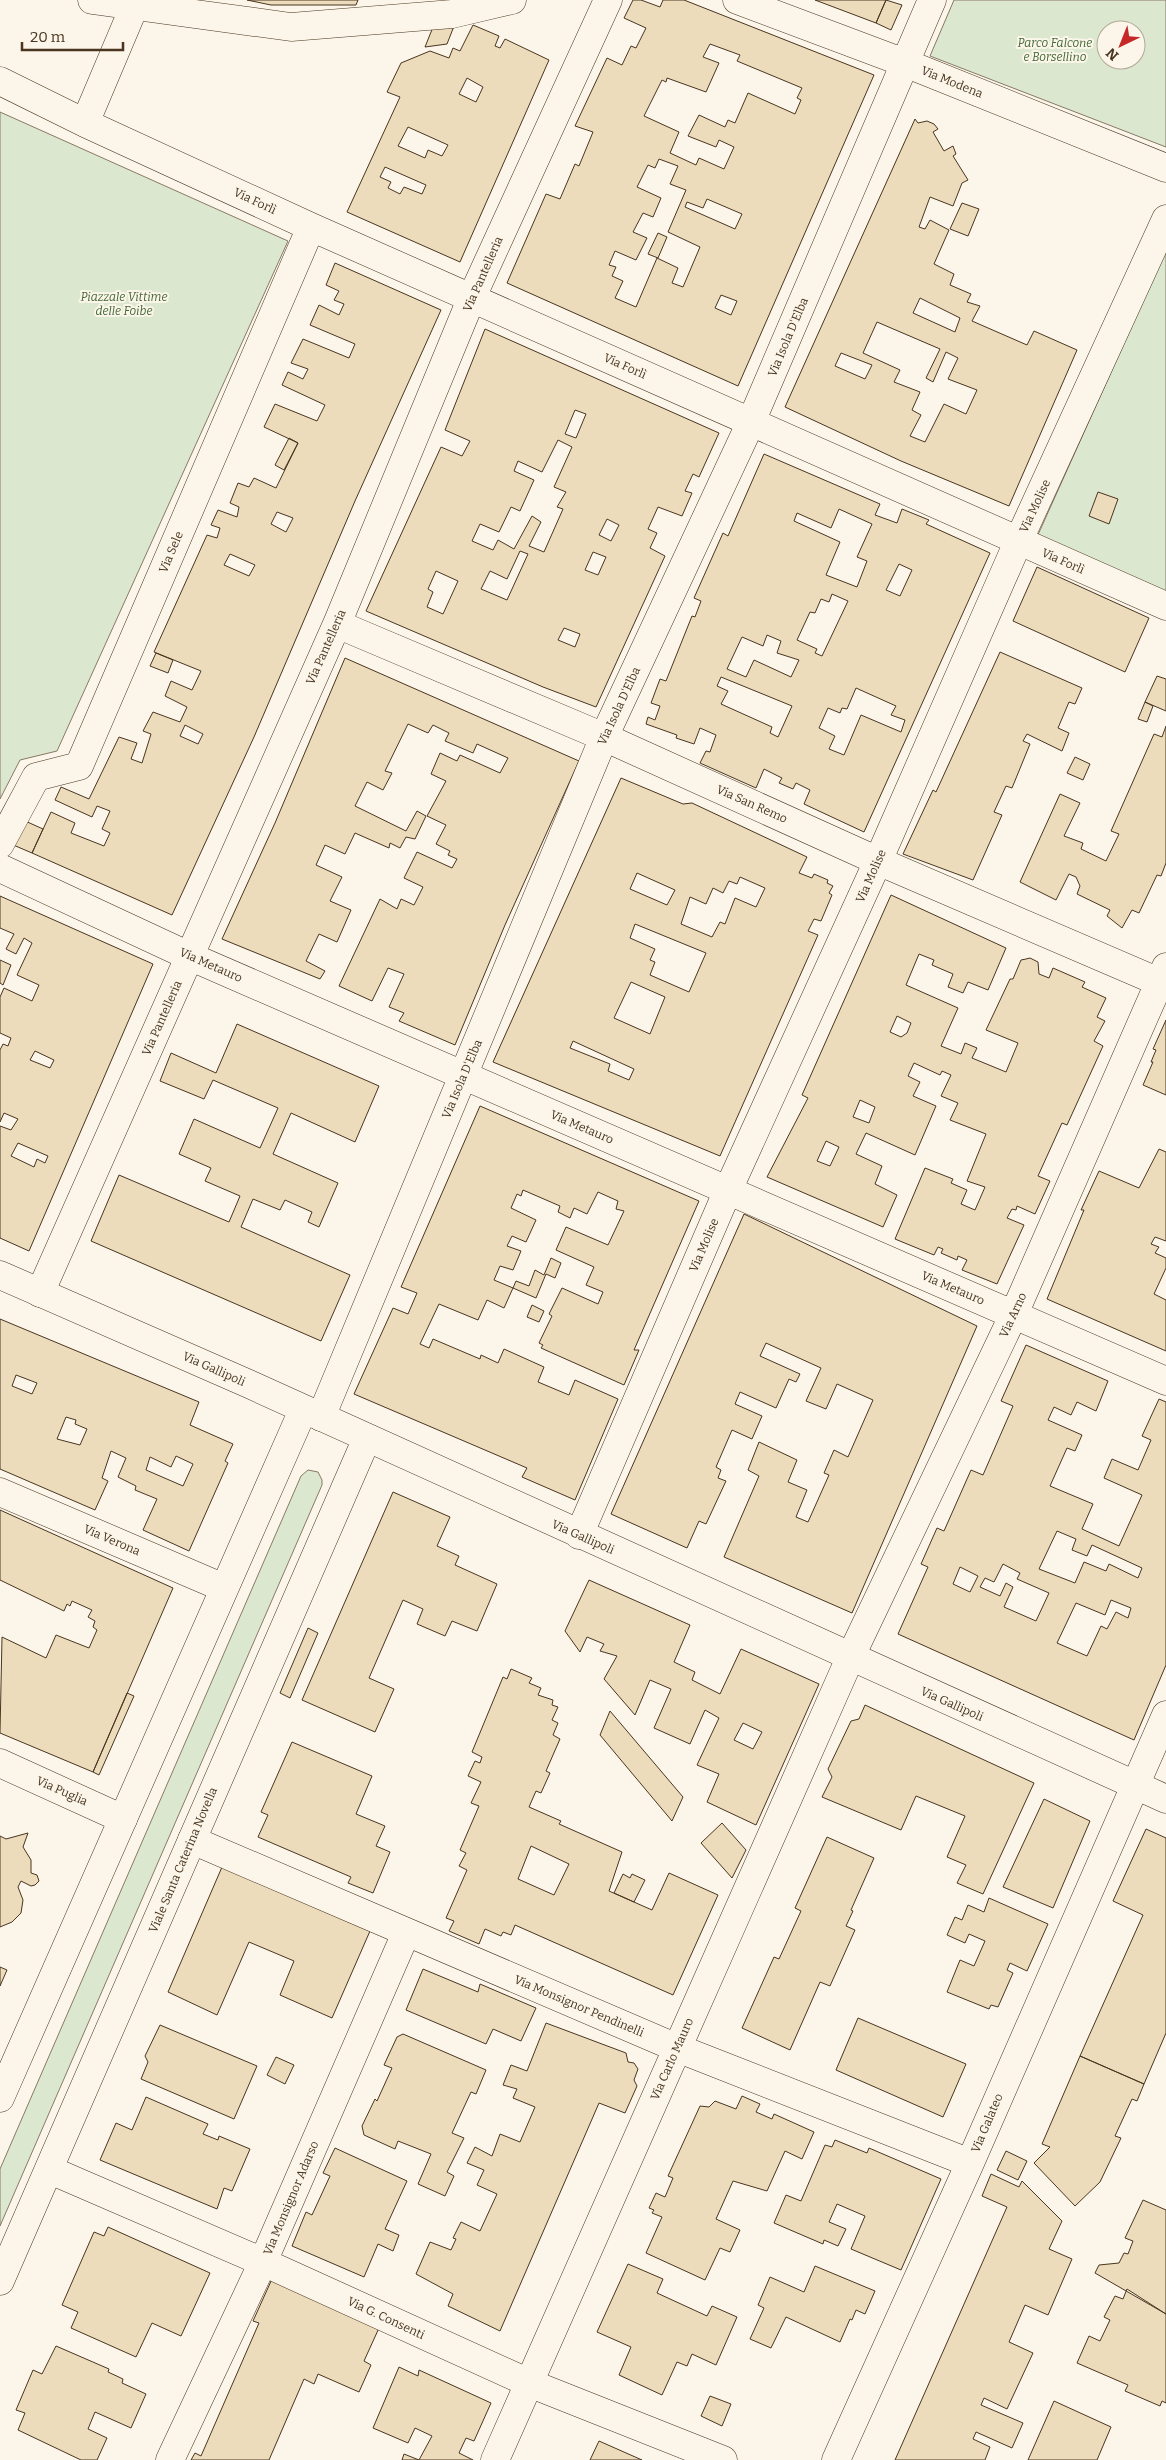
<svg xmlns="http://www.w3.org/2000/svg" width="1166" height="2460" font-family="Bitter,serif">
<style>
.green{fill:#dce7d0;stroke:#887966;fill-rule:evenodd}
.building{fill:#ecdcbc;stroke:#4a3520;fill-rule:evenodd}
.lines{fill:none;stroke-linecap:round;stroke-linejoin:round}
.street-casing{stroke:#4a3520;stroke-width:29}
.secondary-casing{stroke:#4a3520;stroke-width:29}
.street{stroke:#fbf6e9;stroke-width:28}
.secondary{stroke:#fbf6e9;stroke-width:28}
.labels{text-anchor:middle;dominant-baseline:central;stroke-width:4;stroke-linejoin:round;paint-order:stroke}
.park-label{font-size:12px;font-style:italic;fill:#436837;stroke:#fbf6e9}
.street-label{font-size:12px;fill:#4a3520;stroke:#fbf6e9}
</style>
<rect width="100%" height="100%" fill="#fbf6e9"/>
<path class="green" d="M954,0H1166V147L930,56ZM1106,30H1136V60H1106Z
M0,112L288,241L57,751L20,760L0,799Z
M1166,250V593L1037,537Z
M308,1470L318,1472L322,1480V1485L0,2226V2169L301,1476Z"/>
<path class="building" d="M247,0H358L356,5H271Z
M633,0H641L660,7L663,0H684L874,75L738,386L507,283L546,194L560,199L575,164L579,166L593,132L575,126L607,58L622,65L631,46L636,48L646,28L624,18ZM710,44L740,55L737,61L802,88L797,98L801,100L795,114L748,93L735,123L728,120L725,127L699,115L688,136L716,147L719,140L734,147L724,169L699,158L696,165L670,153L679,132L644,116L662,80L666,82L667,78L706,92L719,63L703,57ZM659,159L678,166L670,184L686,190L668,232L700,247L683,287L672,283L678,268L657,258L636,307L615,298L623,281L612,276L616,267L609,265L615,251L636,260L647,238L633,232L643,213L653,217L661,198L637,187L648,165L655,168ZM707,199L742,214L735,229L685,207L687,202L703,208ZM721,295L737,301L731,315L715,308Z
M815,0H886L876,23Z
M886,0L902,5L891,30L876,23Z
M456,21L447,44L425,47L433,27Z
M473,25L499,36L495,46L500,48L505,39L549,60L460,262L347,212L400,97L387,92L401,63L430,51L449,58L453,48L460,51ZM467,78L483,87L476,102L459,94ZM408,127L448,145L442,156L428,150L425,158L398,146ZM385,167L426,185L422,194L404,187L400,194L388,188L391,182L380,177Z
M915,119L918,123L927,121L934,124L938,129L933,132L944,151L953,146L956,154L953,156L968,180L962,183L953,206L930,197L919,227L925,229L930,220L949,230L934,264L954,274L950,285L971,294L967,302L980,306L972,321L1027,345L1034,331L1077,350L1009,506L901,461L785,407ZM920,298L960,318L955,332L913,313ZM877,322L940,349L926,378L933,382L946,352L958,358L948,379L977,390L966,414L944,404L925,442L910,436L921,415L912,410L920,392L894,382L900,370L863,353ZM841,353L872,365L865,379L835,366Z
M962,203L979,209L968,236L950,229Z
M658,233L667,237L658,258L648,254Z
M335,263L441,310L355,501L254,737L172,915L32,853L51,812L75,823L71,833L104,846L110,833L102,829L110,811L97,806L92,817L55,800L61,787L89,799L119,737L137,743L131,759L142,763L151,734L143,731L153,712L180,722L187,707L165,696L171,681L192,690L201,671L154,652L207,535L217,538L220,528L211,525L218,510L237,517L239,507L230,503L238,483L249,487L254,478L276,488L298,443L264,427L275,404L317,421L325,405L282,385L288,372L303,379L308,369L291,363L303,339L349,358L355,344L310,325L319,305L339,315L344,304L334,300L339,291L326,285ZM277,512L293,518L286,532L271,524ZM230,554L255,565L249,576L224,565ZM185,725L203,734L198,744L180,736Z
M485,329L719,433L699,477L693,474L685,491L692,493L682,516L658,507L648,529L657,533L650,548L665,556L596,707L543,687L366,611L441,447L462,456L470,441L445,430ZM575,410L586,414L576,438L565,434ZM558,440L572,447L554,487L566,492L557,507L563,509L544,552L529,546L541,522L532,516L514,549L498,540L493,550L472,541L480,524L499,532L511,507L520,511L534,480L514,471L518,461L542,472ZM607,519L619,525L611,541L599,535ZM520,551L528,554L507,600L481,589L490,571L507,579ZM593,552L606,557L598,575L585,570ZM436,571L458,581L443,614L427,607L433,592L428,589ZM564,628L580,634L575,647L558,640Z
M289,438L298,443L284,470L275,465Z
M764,454L880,504L875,515L897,523L902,509L929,520L926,524L990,553L864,832L804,804L810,790L796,783L793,789L779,783L782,778L764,769L756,788L700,763L706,751L710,752L716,735L700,728L694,744L676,738L677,735L646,724L648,717L655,720L660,706L651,703L660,679L666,681L692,616L695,617L701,601L694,598L723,533L728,536ZM839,509L872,524L857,557L867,561L857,587L826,575L840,542L794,521L797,513L831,528ZM899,564L912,570L900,596L886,590ZM832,594L848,601L822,656L815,653L817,649L797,640L810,612L815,613L821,599L829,602ZM767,635L781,641L777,653L799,660L791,677L754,660L746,677L727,669L742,637L763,646ZM721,677L792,706L778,737L770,733L772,727L721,704L728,691L717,686ZM856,688L896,706L891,715L905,720L901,732L861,715L844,755L829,749L835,736L819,728L828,708L840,713L842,708L847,709Z
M1098,492L1118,499L1109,524L1089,516Z
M1037,567L1149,618L1125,672L1013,621Z
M1000,652L1082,688L1075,704L1069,702L1058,728L1069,733L1062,751L1027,734L1023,741L1030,744L1012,788L1006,786L994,812L1002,815L973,880L903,854L933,790L936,792Z
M156,653L173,660L168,673L150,666Z
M345,658L579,761L505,925L455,1045L399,1021L404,1013L389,1007L404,974L388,968L372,1001L339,986L380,899L397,909L401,899L414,905L423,887L404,878L417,852L452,868L457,859L448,855L450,851L436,844L446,825L427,816L446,781L431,774L440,753L457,761L460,755L500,773L508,758L477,744L473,753L445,741L449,733L433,725L428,733L408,724L385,771L392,773L383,790L367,782L355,806L406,831L417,811L426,816L415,839L406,837L400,848L390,843L389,848L355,833L345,854L325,845L316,865L342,877L330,901L351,910L337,942L319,934L306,961L325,971L320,979L222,939L275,823Z
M1157,676L1166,679V711L1145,702Z
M1145,702L1153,706L1147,722L1138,719Z
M1166,726V863L1161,876L1157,875L1139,913L1132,910L1122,928L1107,916L1110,910L1077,894L1080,886L1076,877L1069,874L1056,900L1020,882L1060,794L1080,803L1064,836L1083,843L1081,849L1106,861L1119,834L1111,831L1154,734L1162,737Z
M1075,757L1090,764L1083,780L1067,773Z
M621,778L683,804L692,803L807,857L799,873L812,878L814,874L828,880L827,883L833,886L829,893L832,895L821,921L814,919L808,931L818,935L720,1156L493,1062ZM637,873L675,890L667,905L630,889ZM740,877L765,888L756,907L735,898L725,924L720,922L712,937L681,924L690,897L706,904L713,888L723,893L729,881L737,884ZM635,924L706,953L689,992L650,975L655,962L650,960L655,949L630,938ZM631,982L665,997L650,1034L614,1018ZM573,1041L634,1069L629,1080L608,1071L610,1064L570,1048Z
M23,820L43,829L32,853L11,844Z
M891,895L1006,948L988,990L968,982L963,993L948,987L953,974L932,965L934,960L919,954L906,985L958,1008L941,1046L961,1054L965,1043L977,1048L972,1058L1006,1072L1018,1043L986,1030L1010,979H1013L1021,960L1026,959L1030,958L1038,962L1039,974L1049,978L1053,968L1085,982L1082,987L1106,998L1097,1017L1105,1021L1094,1041L1103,1046L1067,1125L1062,1123L1038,1176L1050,1181L1035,1214L1017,1206L1016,1210L1012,1209L1007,1218L1024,1225L997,1284L962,1270L967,1260L958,1256L957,1260L941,1253L943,1249L938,1247L934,1255L895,1239L925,1168L953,1179L951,1183L967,1190L961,1204L975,1210L985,1187L967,1181L986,1134L950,1120L958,1103L941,1096L951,1075L942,1071L940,1075L914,1063L908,1076L920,1082L913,1096L936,1106L915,1155L866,1133L856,1154L882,1166L875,1184L897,1195L883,1227L767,1177L808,1098L802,1095ZM897,1016L911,1023L907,1033L901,1037L890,1032ZM860,1100L875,1107L869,1123L853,1117ZM826,1141L839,1147L830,1166L817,1161Z
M0,896L153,964L29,1251L0,1238V1126L11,1130L18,1119L4,1113L0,1122V1050L3,1044L8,1046L11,1038L0,1033V997L4,988L32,1001L39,985L17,975L32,943L24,938L16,954L6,949L14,934L0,928ZM35,1051L54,1060L50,1068L30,1060ZM18,1143L48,1156L45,1163L37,1159L34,1167L11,1156Z
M0,960L11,965L3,985L0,983Z
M1166,1020V1095L1143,1085L1153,1062H1151L1156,1050L1153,1049Z
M237,1024L379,1086L355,1142L291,1113L273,1154L338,1183L319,1227L308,1222L312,1212L285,1200L280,1210L253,1199L241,1227L350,1275L321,1341L91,1241L119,1175L229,1222L240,1196L205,1181L211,1168L179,1154L194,1119L260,1148L278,1108L213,1080L204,1099L160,1081L171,1053L216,1073Z
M480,1106L699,1201L634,1350H639L624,1385L541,1348L543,1345L539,1343L552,1316L549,1314L562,1288L598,1304L603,1292L586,1285L594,1267L556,1250L566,1227L608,1245L624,1211L616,1209L618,1201L598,1192L587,1214L574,1208L570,1218L558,1212L560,1206L523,1190L521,1196L517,1194L511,1208L536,1220L526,1242L512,1236L507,1246L521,1251L513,1270L500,1266L494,1280L513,1288L504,1308L487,1300L478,1320L439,1304L420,1344L429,1348L433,1339L480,1359L481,1355L498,1363L504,1349L544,1367L538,1382L569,1395L575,1380L618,1399L575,1500L522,1477L527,1468L354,1394L393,1308L408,1314L417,1293L401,1287Z
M1159,1149L1166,1152V1241L1155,1237L1151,1244L1159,1247L1155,1253L1166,1258V1268L1154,1294L1166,1300V1351L1047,1299L1084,1210H1081L1099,1171L1139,1188Z
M744,1214L977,1326L852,1613L724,1557L759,1476L748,1470L759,1442L797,1460L788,1482L807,1490L796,1517L808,1522L829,1475L824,1473L834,1450L848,1457L873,1400L837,1384L826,1409L806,1401L821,1368L766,1343L760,1356L800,1374L796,1382L789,1379L776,1408L740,1392L735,1404L762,1416L752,1439L732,1430L716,1467L721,1470L718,1478L726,1481L706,1524L699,1521L687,1548L611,1514Z
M551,1258L561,1263L555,1278L546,1274L536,1298L513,1288L516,1281L529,1286L535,1270L544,1275Z
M532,1305L544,1311L539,1322L527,1317Z
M0,1319L199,1402L190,1425L233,1444L225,1461L228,1463L189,1551L143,1530L157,1499L135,1490L136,1486L118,1477L126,1458L111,1451L102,1478L108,1481L95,1510L0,1469ZM16,1375L37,1383L32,1394L12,1386ZM66,1417L76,1420L75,1424L87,1429L80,1445L57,1439ZM176,1456L193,1464L183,1486L146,1470L150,1457L171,1467Z
M1026,1345L1108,1381L1096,1411L1077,1402L1071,1415L1054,1407L1048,1420L1082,1435L1075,1451L1067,1448L1050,1486L1093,1504L1082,1529L1119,1546L1142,1495L1104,1478L1112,1459L1138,1470L1151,1440L1142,1436L1159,1399L1166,1402V1665L1134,1740L898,1634L928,1567L921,1564L937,1528L944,1531L971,1470L983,1475L1013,1406L1001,1401ZM1057,1531L1076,1539L1072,1550L1087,1556L1092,1545L1142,1568L1138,1578L1109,1564L1106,1571L1084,1562L1075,1583L1039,1569ZM1003,1564L1020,1573L1017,1579L1049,1593L1036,1621L1004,1607L1013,1587L1006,1583L1000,1596L980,1587L985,1578L994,1582ZM960,1567L978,1576L970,1592L953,1584ZM1111,1600L1131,1608L1128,1618L1116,1612L1107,1629L1101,1626L1087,1656L1057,1643L1076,1603L1105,1615Z
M393,1492L450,1517L437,1546L459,1556L455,1565L497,1584L477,1631L452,1621L445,1636L417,1624L423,1609L403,1600L369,1678L394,1689L375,1732L302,1700Z
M0,1510L173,1588L93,1772L0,1733L2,1637L46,1658L56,1635L89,1648L97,1630L93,1627L95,1621L88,1617L92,1610L72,1601L70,1606L67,1604L64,1611L0,1580Z
M589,1580L690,1625L674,1662L695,1672L692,1680L720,1694L741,1649L819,1684L756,1825L707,1802L719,1774L697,1765L719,1718L705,1710L690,1744L654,1728L671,1689L650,1680L635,1715L604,1679L617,1656L600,1651L604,1644L587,1637L580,1652L565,1631ZM743,1723L762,1732L753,1749L734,1740Z
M308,1628L318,1633L290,1698L280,1693Z
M511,1669L532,1678L529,1683L541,1688L538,1695L553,1700L552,1705L558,1707L552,1720L558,1723L553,1735L560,1739L546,1771L550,1773L541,1793L536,1791L529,1807L561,1821L559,1824L622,1852L609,1891L652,1910L669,1873L718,1895L673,1995L515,1925L511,1935L503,1932L501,1936L485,1929L479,1944L449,1931L454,1921L446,1918L467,1870L459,1866L466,1853L460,1850L479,1806L471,1803L481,1782L468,1776L475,1761L480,1763L482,1757L472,1752L503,1677L507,1679ZM531,1846L569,1864L554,1895L518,1879Z
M127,1693L134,1696L99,1775L93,1772Z
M865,1705L1034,1783L983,1894L957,1883L966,1865L947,1857L965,1816L916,1796L901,1830L822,1797L832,1777L828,1769L851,1721L859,1719Z
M610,1711L683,1797L672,1821L600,1735Z
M292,1742L372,1776L356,1814L385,1826L376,1846L390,1852L373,1893L348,1883L351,1877L258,1837L268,1815L261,1812Z
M1044,1799L1090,1821L1053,1908L1003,1887Z
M722,1823L746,1850L732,1878L701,1843Z
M1146,1829L1166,1838V2033L1144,2084L1080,2056L1143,1915L1113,1901Z
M28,1833L23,1847L31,1860V1873L37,1875L39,1881L35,1885L31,1886L21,1881L18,1887L23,1900L21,1913L12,1922L0,1927V1836L6,1839Z
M827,1837L874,1858L851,1910L853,1911L846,1926L855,1930L830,1986L820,1982L790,2050L742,2028L774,1957L779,1959L801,1911L795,1908Z
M222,1867L370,1931L332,2018L280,1995L294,1961L249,1942L217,2015L168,1992Z
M623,1874L630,1878L632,1874L645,1880L634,1902L614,1893Z
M989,1898L1048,1924L1027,1971L1010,1963L1007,1970L1013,1973L998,2007L991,2005L989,2009L947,1992L960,1960L974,1966L985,1941L969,1934L965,1943L947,1935L955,1917L962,1920L968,1905L984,1912Z
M0,1967L7,1970L0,1986Z
M423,1969L478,1992L480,1984L536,2008L521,2041L493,2029L486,2044L406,2010Z
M858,2018L966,2064L943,2117L836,2070Z
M546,2023L626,2053L628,2062L634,2063L638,2069L634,2080L637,2086L625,2113L599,2103L500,2331L448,2306L453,2294L416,2274L430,2242L451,2250L456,2239L453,2238L461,2222L480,2231L497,2194L477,2185L484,2170L467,2163L475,2147L492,2156L500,2134L520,2142L535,2107L513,2098L517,2089L503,2085L511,2065L527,2071Z
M160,2025L257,2066L234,2119L141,2079L148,2062L145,2056Z
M403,2034L486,2070L476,2094L471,2092L452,2133L464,2138L447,2172L454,2176L445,2196L418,2184L431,2154L398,2141L395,2149L364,2135L362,2126L375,2099L377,2101L392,2068L384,2065L397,2037Z
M1080,2056L1144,2084L1137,2101L1132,2099L1115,2136L1121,2138L1100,2182L1075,2206L1034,2163L1050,2147L1042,2144Z
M276,2057L294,2065L285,2084L267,2075Z
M742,2096L760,2104L756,2112L772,2119L774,2114L814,2132L802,2159L785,2151L767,2191L733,2181L716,2219L740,2230L730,2252L720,2248L705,2280L646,2253L662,2217L652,2213L654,2210L649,2208L656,2193L665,2197L673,2178L668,2176L700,2106L709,2107L715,2101L736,2109Z
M146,2097L208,2124L203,2134L218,2140L219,2136L250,2149L232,2191L224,2188L217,2209L100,2160L116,2123L132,2130Z
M835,2140L867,2153L869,2148L941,2179L901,2270L851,2249L865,2216L837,2204L829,2222L846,2229L838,2246L824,2240L823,2244L774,2223L786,2195L801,2201L825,2145L832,2147Z
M335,2148L407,2181L385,2229L399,2235L393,2251L378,2244L364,2277L292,2246L306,2212L312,2215L330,2176L323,2173Z
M1006,2151L1027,2161L1018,2180L997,2170Z
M991,2174L1019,2187L1022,2181L1062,2221L1049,2249L1072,2259L1048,2315L1025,2305L1009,2342L1033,2353L1007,2409L984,2398L981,2405L1023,2423L1012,2448L976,2432L973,2439L990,2447L985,2460H895L1007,2207L982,2196Z
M1143,2200L1166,2210V2314L1095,2273L1099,2265L1119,2263L1124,2253L1128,2254L1133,2241L1125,2238Z
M108,2227L210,2273L181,2336L152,2323L136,2357L71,2328L78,2312L62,2305L94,2232L104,2236Z
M628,2264L663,2279L657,2293L707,2316L712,2306L737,2317L716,2365L692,2354L687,2366L677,2362L662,2395L619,2375L631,2347L597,2332Z
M815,2266L875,2291L865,2314L856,2310L852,2320L850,2319L840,2342L786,2317L771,2348L750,2339L764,2308L758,2305L770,2277L804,2292Z
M272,2279L379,2328L364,2361L371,2365L359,2392L318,2374L314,2384L304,2379L269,2460H191L195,2453L201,2456L259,2323L253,2321Z
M1127,2289L1166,2314V2403L1162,2401L1160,2406L1125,2391L1128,2385L1077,2363L1089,2336L1100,2341L1110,2320L1104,2317L1115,2296L1123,2299Z
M56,2346L109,2369L108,2372L123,2379L122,2383L146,2394L131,2428L95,2412L88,2429L107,2438L97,2460H81L18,2430L25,2413L16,2410L33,2370L42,2374Z
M399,2367L418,2376L419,2370L491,2403L474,2441L466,2438L459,2453L473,2460H402L404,2454L419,2460L432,2436L415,2428L408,2443L373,2428Z
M710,2396L731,2404L722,2426L701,2416Z
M1054,2401L1111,2427L1097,2460H1028Z
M599,2441L642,2460H590Z"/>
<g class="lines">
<g class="street-casing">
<path id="street" d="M92,0L291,27L452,14L512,0
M737,0L905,63L1166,168
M0,81L85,123L311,227L1166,606
M85,123L137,0
M337,624L604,737L878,861L1166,985
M0,844L36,777L79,766L311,227
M0,868L189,956L1166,1381
M40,1293L337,624L472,297L608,0
M321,1417L604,737L751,422L932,0
M0,1492L224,1588
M579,1535L728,1190L878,861L1018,542L1166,219
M0,1763L123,1819
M192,1840L677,2048L970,2163
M50,2170L263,2262L529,2383L723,2460
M170,2460L263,2262L406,1933
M495,2460L850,1658L1014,1314L1166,967
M836,2460L970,2163L1166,1715"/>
</g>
<g class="secondary-casing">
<path id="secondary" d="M0,1275L249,1384L1166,1799
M0,2098L303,1410
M0,2281L367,1438"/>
</g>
<use href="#street" class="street"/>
<use href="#secondary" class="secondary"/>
</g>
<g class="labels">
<g class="park-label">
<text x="1055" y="43">Parco Falcone<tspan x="1055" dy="14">e Borsellino</tspan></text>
<text x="124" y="297">Piazzale Vittime<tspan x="124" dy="14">delle Foibe</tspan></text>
</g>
<g class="street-label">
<text transform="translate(952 82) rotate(22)">Via Modena</text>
<text transform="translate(255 201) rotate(25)">Via Forlì</text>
<text transform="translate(483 274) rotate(-66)">Via Pantelleria</text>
<text transform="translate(788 337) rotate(-67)">Via Isola D'Elba</text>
<text transform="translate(625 366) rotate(24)">Via Forlì</text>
<text transform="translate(1035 506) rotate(-65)">Via Molise</text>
<text transform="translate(171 552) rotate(-67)">Via Sele</text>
<text transform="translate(1063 561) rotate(24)">Via Forlì</text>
<text transform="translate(326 647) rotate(-66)">Via Pantelleria</text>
<text transform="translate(619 706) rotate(-65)">Via Isola D'Elba</text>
<text transform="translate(752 804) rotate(24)">Via San Remo</text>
<text transform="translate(871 876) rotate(-66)">Via Molise</text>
<text transform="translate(211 965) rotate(24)">Via Metauro</text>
<text transform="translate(162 1018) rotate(-66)">Via Pantelleria</text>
<text transform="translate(462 1079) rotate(-67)">Via Isola D'Elba</text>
<text transform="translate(582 1127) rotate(23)">Via Metauro</text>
<text transform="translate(704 1245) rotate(-67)">Via Molise</text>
<text transform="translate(953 1288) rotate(23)">Via Metauro</text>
<text transform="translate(1013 1315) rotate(-65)">Via Arno</text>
<text transform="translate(214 1369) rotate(24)">Via Gallipoli</text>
<text transform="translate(583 1537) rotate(24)">Via Gallipoli</text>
<text transform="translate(112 1540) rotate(23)">Via Verona</text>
<text transform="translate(952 1704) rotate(24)">Via Gallipoli</text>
<text transform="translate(62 1791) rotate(24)">Via Puglia</text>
<text transform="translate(183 1860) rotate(-67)">Viale Santa Caterina Novella</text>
<text transform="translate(579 2006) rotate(23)">Via Monsignor Pendinelli</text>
<text transform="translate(672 2059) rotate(-66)">Via Carlo Mauro</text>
<text transform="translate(987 2123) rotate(-67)">Via Galateo</text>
<text transform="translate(291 2198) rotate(-67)">Via Monsignor Adarso</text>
<text transform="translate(386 2318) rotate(25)">Via G. Consenti</text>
</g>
</g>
<g transform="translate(1121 45) rotate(223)"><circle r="24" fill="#fbf6e9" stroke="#b4a999"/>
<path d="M0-4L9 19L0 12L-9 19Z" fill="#c62828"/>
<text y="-8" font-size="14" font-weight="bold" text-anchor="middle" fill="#4a3520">N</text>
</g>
<path d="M22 42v8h101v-8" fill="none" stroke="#4a3520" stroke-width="2.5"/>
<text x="30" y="42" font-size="15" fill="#4a3520" stroke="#fbf6e9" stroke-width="4" paint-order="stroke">20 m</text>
</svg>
